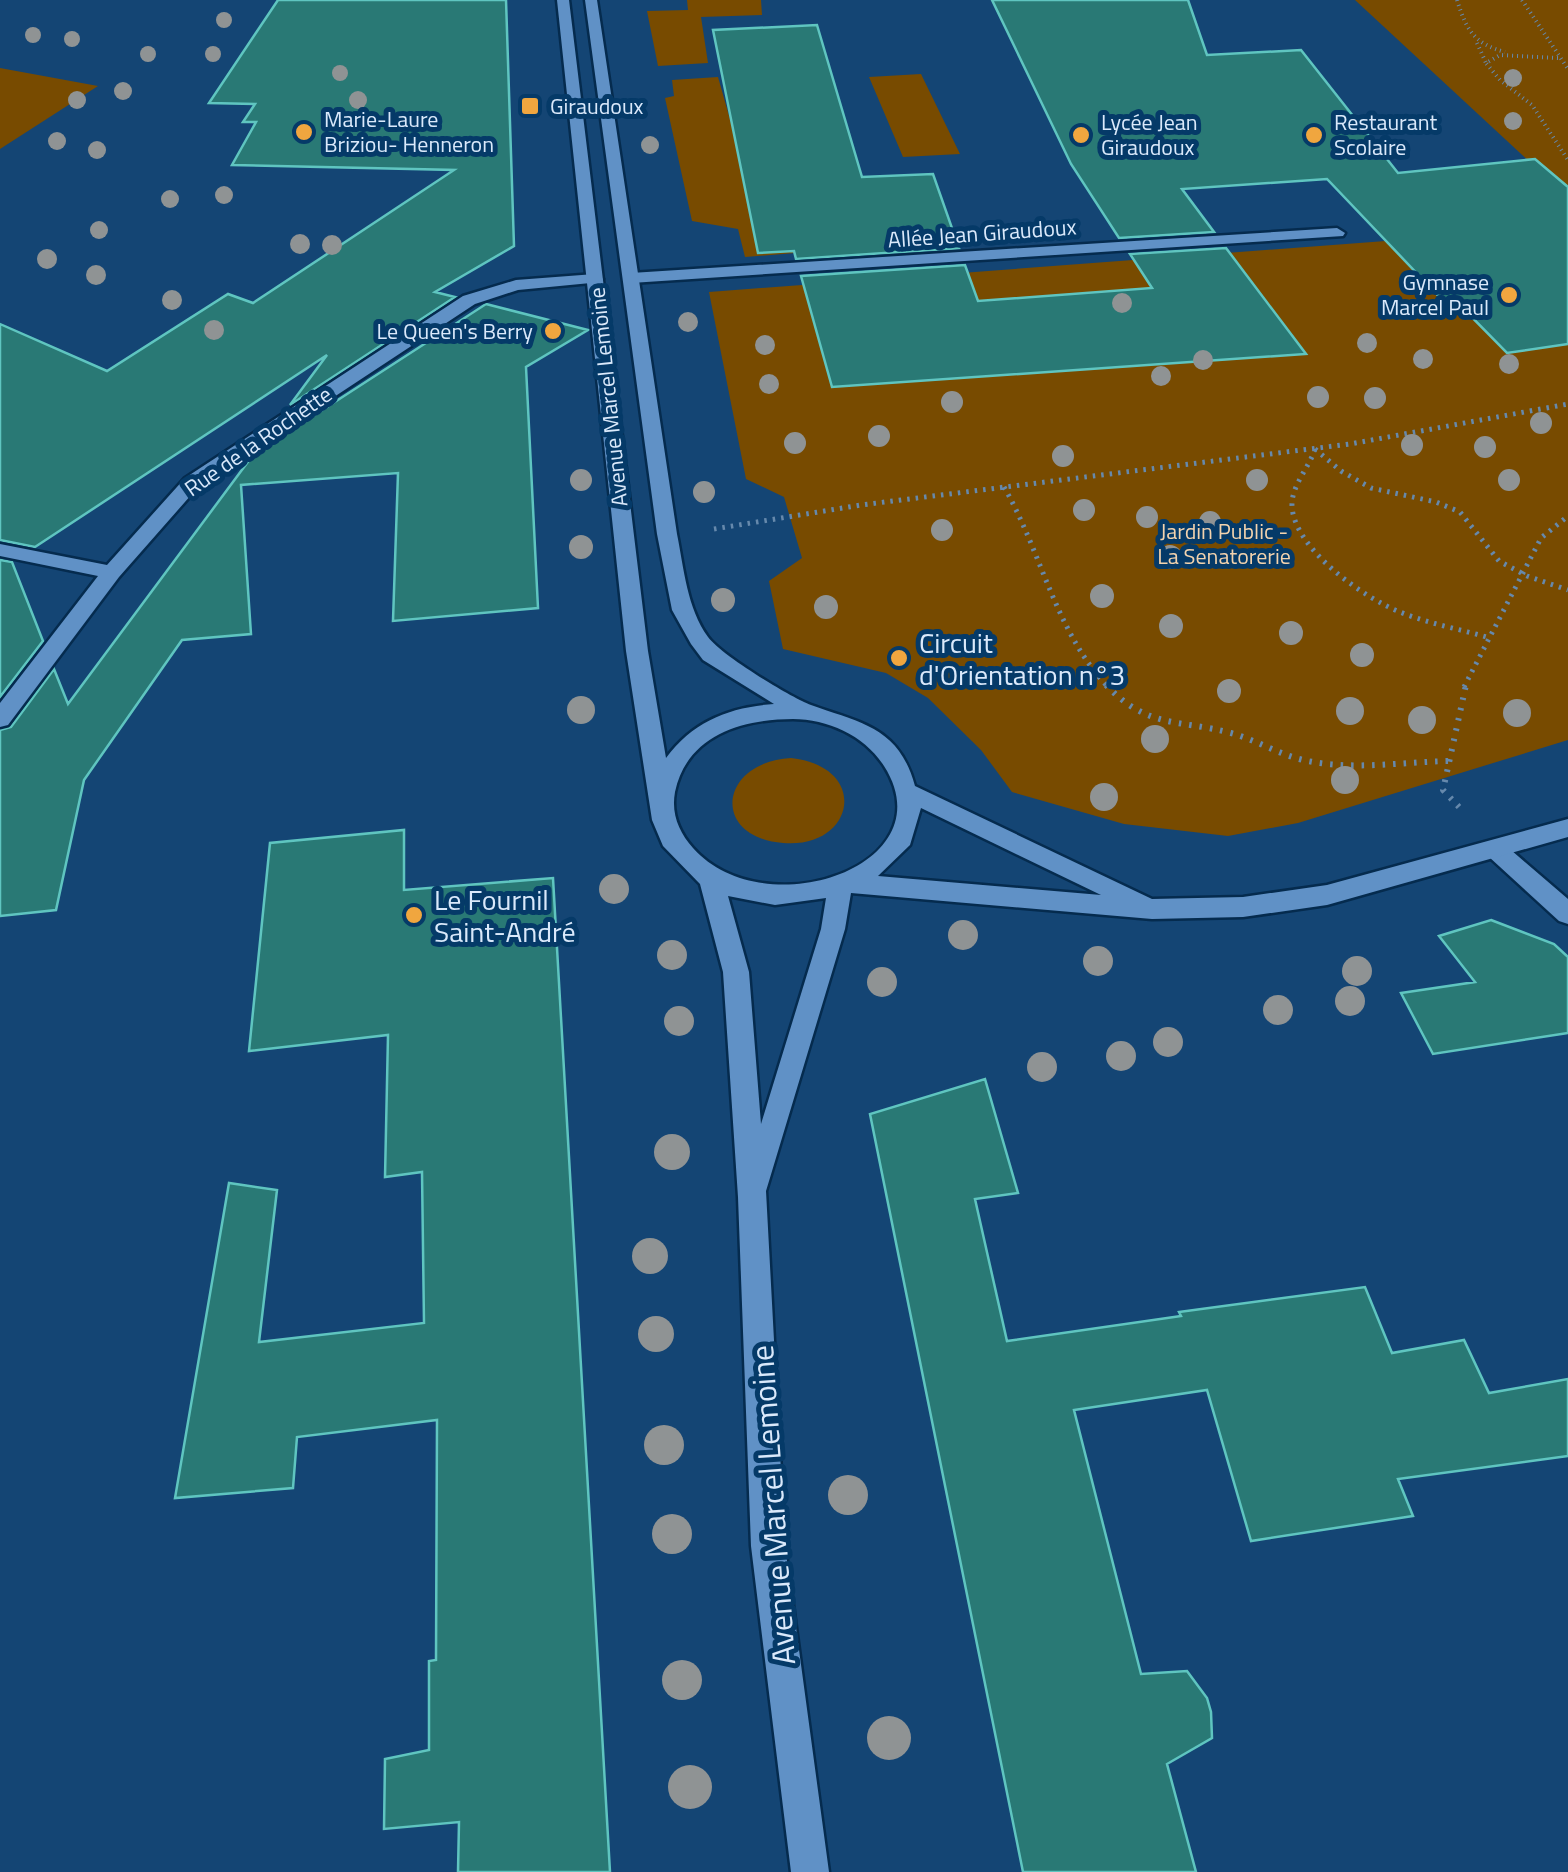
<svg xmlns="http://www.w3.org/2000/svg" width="1568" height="1872" font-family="'Titillium Web',sans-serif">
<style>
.green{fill:#784b00}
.building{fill:#297975;stroke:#5fc5c0;stroke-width:2.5}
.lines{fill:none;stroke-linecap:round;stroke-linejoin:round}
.street-casing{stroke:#052b4e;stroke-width:5}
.secondary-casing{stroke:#052b4e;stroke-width:5}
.path-far2{stroke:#6689ac;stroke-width:4;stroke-dasharray:1 4;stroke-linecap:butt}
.path-far1{stroke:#6689ac;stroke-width:5;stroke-dasharray:2.5 6;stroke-linecap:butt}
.path{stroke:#6689ac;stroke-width:6;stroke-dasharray:2.5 8;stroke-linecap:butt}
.street{fill:#6091c6;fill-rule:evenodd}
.secondary{fill:#6091c6;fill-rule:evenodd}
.tree{fill:#8f9394}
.poi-dot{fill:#f0a63f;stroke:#053a68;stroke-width:4}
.labels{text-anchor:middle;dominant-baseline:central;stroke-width:10;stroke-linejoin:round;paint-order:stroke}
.far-poi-label{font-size:22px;fill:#dae9fb;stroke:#053a68;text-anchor:start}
.far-street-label{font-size:22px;fill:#dae9fb;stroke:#053a68}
.far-park-label{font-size:22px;fill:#f3d3ae;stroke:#053a68}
.poi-label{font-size:28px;fill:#dae9fb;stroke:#053a68;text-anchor:start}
.near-street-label{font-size:32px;fill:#dae9fb;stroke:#053a68}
</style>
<rect width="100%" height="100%" fill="#144574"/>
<path class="green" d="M687,0H761L762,15L701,17L708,63L658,66L647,11L688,10Z
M1355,0H1568V740L1298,823L1228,836L1124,824L1012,792L981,750L928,698L886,673L783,649L769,581L802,558L784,497L746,479L709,292L1425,238L1532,164Z
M0,68L98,86L0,149Z
M921,74L960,154L903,157L869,77Z
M718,77L757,214L786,221L795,253L745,257L738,229L692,221L665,98L674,96L672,80Z
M791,758C871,767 855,849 783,843C710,837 719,762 791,758Z"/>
<path class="building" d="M278,0H506L514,246L435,292L455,297L290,405L327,355L35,547L0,540V324L107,371L228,294L253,303L454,170L232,165L256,122H243L255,104L209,103Z
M992,0H1188L1207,55L1301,50L1398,173L1535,159L1568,187V344L1507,353L1454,299L1447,305L1327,179L1182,189L1214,232L1119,238L1071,164Z
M817,25L862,177L933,174L959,248L796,259L794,251L758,253L713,30Z
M1226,248L1306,354L832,387L801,276L965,265L978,301L1152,288L1130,254Z
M486,304L588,330L526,367L538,608L393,621L398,473L241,485L251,634L182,640L84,780L56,910L0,916V730L11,727L54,669L68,704L253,455Z
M0,560L12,562L43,641L0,697Z
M404,830V890L553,878L610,1872H458L459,1822L384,1829L385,1759L429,1750V1661L436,1660L437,1420L297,1437L293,1488L175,1498L229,1183L277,1190L259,1342L424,1323L422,1172L385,1177L388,1035L249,1051L270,843Z
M1491,920L1554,944L1568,957V1033L1433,1054L1401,993L1475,982L1439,936Z
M985,1079L1018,1193L975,1199L1007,1341L1181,1316L1179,1312L1365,1287L1392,1353L1464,1340L1489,1393L1568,1379V1456L1398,1479L1413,1516L1251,1541L1207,1390L1074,1410L1141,1674L1187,1671L1207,1698L1211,1712L1212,1738L1167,1764L1196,1872H1023L870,1114Z"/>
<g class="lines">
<g class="street-casing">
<path id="street" d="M1337,228L1345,233L1343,236L631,283L623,278L631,273Z
M595,274L603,279L601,282L518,290L475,304L199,486L119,577L8,725L0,727V703L98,576L0,556V544L107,565L185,478L463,296L516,280Z
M1496,841L1504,844L1568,899V924L1559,921L1488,856L1484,850Z"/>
</g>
<g class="secondary-casing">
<path id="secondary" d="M557,0H569L648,651L666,758C693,721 730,707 774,704L703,660L691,644L672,610L657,534L585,0H597L677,534C684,569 687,608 708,637C721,655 790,697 811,705C861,723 899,727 915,786L1152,899L1243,897L1327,885L1568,819V837L1327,905L1243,917L1152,919L851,893L845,929L766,1191L785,1546L829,1872H791L751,1546L738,1197L723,972L700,884L663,846L652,820L626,651ZM793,719C828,719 865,736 884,766C948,866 764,928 693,848C679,832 671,814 675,792C687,735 742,719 793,719ZM921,808L1101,895L878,876L910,845ZM728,896L775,905L826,898L821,929L761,1124L749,972Z"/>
</g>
<path class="path-far2" d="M1457,0C1466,29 1474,44 1505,52
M1522,0L1568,69
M1477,43L1486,63
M1558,58L1500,55L1486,63L1500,80L1532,105L1568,160"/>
<path class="path-far1" d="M1315,449C1309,468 1291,486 1292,506C1294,549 1364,598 1400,612C1429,624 1460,629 1490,638
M1315,449L1341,471L1371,488L1436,502L1460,512L1499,561L1527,576L1568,590
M1004,487C1042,553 1055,631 1108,687
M714,529L861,505L1350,444L1568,404
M1464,687L1541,538L1568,516"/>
<path class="path" d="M1106,685C1148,729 1178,719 1231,733C1256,740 1278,754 1303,760C1351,771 1401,762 1449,761
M1459,807L1443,790L1466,685"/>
<use href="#street" class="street"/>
<use href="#secondary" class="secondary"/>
</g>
<g class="tree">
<circle cx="224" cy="20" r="8"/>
<circle cx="33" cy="35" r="8"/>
<circle cx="72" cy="39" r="8"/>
<circle cx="148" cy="54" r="8"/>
<circle cx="213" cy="54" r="8"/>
<circle cx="340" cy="73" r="8"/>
<circle cx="1513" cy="78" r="9"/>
<circle cx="123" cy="91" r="9"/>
<circle cx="77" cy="100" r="9"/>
<circle cx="358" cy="100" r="9"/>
<circle cx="1513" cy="121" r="9"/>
<circle cx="57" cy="141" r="9"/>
<circle cx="650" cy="145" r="9"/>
<circle cx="97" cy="150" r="9"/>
<circle cx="224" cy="195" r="9"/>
<circle cx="170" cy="199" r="9"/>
<circle cx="99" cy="230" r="9"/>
<circle cx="300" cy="244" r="10"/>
<circle cx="332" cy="245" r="10"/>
<circle cx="47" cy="259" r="10"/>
<circle cx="96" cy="275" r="10"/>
<circle cx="172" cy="300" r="10"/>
<circle cx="1122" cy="303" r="10"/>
<circle cx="688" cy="322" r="10"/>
<circle cx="214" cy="330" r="10"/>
<circle cx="1367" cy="343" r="10"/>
<circle cx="765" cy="345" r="10"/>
<circle cx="1423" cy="359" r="10"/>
<circle cx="1203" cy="360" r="10"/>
<circle cx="1509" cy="364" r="10"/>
<circle cx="1161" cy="376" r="10"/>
<circle cx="769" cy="384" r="10"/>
<circle cx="1318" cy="397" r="11"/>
<circle cx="1375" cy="398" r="11"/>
<circle cx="952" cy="402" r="11"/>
<circle cx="1541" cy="423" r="11"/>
<circle cx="879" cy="436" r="11"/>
<circle cx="795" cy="443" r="11"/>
<circle cx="1412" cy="445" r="11"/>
<circle cx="1485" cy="447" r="11"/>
<circle cx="1063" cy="456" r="11"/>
<circle cx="581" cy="480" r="11"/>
<circle cx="1257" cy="480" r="11"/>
<circle cx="1509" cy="480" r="11"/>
<circle cx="704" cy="492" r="11"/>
<circle cx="1084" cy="510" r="11"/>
<circle cx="1147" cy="517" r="11"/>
<circle cx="1210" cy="522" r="11"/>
<circle cx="942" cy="530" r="11"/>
<circle cx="581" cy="547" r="12"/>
<circle cx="1170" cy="557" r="12"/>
<circle cx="1102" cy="596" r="12"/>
<circle cx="723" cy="600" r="12"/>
<circle cx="826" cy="607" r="12"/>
<circle cx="1171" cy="626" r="12"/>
<circle cx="1291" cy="633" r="12"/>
<circle cx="1362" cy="655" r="12"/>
<circle cx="1229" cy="691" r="12"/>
<circle cx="581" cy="710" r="14"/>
<circle cx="1350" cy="711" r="14"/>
<circle cx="1517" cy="713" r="14"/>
<circle cx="1422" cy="720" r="14"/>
<circle cx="1155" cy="739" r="14"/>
<circle cx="1345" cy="780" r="14"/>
<circle cx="1104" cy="797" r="14"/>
<circle cx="614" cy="889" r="15"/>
<circle cx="963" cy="935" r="15"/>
<circle cx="672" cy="955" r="15"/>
<circle cx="1098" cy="961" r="15"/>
<circle cx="1357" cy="971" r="15"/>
<circle cx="882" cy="982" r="15"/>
<circle cx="1350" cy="1001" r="15"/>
<circle cx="1278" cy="1010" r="15"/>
<circle cx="679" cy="1021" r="15"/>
<circle cx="1168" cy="1042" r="15"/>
<circle cx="1121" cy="1056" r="15"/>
<circle cx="1042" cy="1067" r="15"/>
<circle cx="672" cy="1152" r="18"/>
<circle cx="650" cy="1256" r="18"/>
<circle cx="656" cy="1334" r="18"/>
<circle cx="664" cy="1445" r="20"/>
<circle cx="848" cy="1495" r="20"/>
<circle cx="672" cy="1534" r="20"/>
<circle cx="682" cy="1680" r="20"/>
<circle cx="889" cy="1738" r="22"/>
<circle cx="690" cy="1787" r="22"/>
</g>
<g class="poi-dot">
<rect x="520" y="96" width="20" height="20" rx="5"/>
<circle cx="304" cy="132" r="10"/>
<circle cx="1081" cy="135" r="10"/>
<circle cx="1314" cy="135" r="10"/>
<circle cx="1509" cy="295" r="10"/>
<circle cx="553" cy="331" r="10"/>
<circle cx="899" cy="658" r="10"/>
<circle cx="414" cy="915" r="10"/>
</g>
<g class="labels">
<g class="far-poi-label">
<text x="550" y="106">Giraudoux</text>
<text x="324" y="119">Marie-Laure<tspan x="324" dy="25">Briziou- Henneron</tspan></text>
<text x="1101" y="122">Lycée Jean<tspan x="1101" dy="25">Giraudoux</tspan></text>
<text x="1334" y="122">Restaurant<tspan x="1334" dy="25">Scolaire</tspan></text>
<text x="1489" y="282" text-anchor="end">Gymnase<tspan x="1489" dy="25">Marcel Paul</tspan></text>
<text x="533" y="331" text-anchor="end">Le Queen's Berry</text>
</g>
<g class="far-street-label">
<text transform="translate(982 233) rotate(-4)">Allée Jean Giraudoux</text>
<text transform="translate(608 397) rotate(-96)">Avenue Marcel Lemoine</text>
<text transform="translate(258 441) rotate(-35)">Rue de la Rochette</text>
</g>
<g class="far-park-label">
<text x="1224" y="531">Jardin Public -<tspan x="1224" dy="25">La Senatorerie</tspan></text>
</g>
<g class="poi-label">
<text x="919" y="642">Circuit<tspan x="919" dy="32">d'Orientation n°3</tspan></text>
<text x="434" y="899">Le Fournil<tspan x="434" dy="32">Saint-André</tspan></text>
</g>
<g class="near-street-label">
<text transform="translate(772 1505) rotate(-94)">Avenue Marcel Lemoine</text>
</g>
</g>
</svg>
